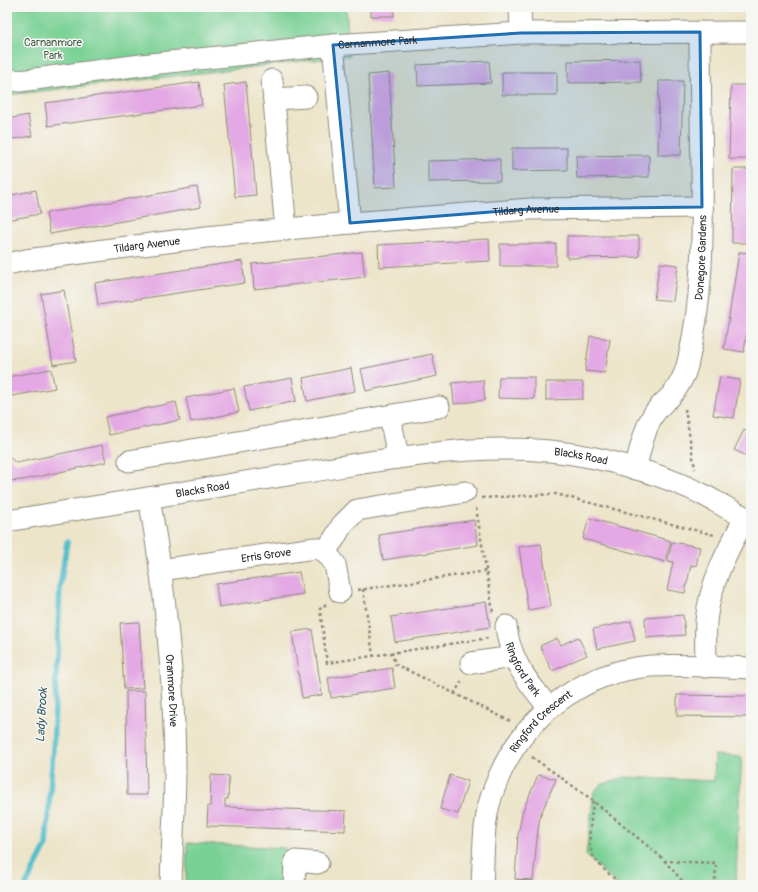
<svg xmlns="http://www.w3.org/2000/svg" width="758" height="892" font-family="Pangolin,sans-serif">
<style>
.green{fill:#7ad195;stroke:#527e60}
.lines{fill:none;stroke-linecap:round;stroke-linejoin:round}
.stream{stroke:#53becd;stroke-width:5.5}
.building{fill:#e4a8e4}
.minor-casing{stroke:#8c887a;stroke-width:23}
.path{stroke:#8c887a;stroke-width:2.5;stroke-dasharray:3 3;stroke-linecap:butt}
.minor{stroke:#fff;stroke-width:21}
.marked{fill:#1f6fb2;fill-opacity:0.2;stroke:#1f6fb2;stroke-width:3;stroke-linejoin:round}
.labels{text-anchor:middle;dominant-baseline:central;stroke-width:3;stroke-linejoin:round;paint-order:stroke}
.park-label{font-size:11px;fill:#435d4b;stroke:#f6f6f2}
.street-label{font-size:11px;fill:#2b2b2b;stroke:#f6f6f2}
.water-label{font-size:12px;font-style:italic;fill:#395e64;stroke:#f6f6f2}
</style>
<rect width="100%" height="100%" fill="#f6f6f2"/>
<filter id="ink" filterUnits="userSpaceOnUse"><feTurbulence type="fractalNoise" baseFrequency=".025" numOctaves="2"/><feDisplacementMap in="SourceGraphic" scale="8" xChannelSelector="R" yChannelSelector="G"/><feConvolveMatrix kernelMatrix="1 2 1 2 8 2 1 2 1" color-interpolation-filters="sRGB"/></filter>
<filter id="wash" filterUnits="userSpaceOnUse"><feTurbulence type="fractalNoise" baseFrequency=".012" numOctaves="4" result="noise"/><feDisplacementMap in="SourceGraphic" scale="16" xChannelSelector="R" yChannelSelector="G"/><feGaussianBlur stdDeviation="0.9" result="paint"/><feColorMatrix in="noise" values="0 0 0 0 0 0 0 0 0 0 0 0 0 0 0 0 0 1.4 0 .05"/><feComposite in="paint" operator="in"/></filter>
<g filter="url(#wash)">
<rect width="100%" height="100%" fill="#ede5ca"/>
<path class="green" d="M7,7H346L350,56L7,95Z
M715,755L742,757L738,819L736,885H617L586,855L594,791L601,785L624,777L714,781Z
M187,843L285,848L284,885H186Z"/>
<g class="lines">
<path class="stream" d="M26,885L46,846L53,750L60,586L67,542"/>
</g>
<g id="blocks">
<path class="building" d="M371,7H394V16H371Z
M459,7H482V9H459Z
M640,60L641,82L568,83V61Z
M489,61L491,83L418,86L417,65Z
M502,72H557V95H502Z
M389,73L396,187L375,188L368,75Z
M659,81H683L681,155H658Z
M199,82L202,105L48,126L45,103Z
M246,82L256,195L235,197L224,85Z
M731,85H751V159H729Z
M28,115L32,136L7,140V119Z
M512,148H567V170L512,171Z
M649,155V177L577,178L576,156Z
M500,159V181L428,182V161Z
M733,169H751V243H732Z
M197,187L201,207L50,234L46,213Z
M36,190L40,214L7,220V196Z
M567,236H639V257L567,258Z
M489,239L490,261L379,267L378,245Z
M500,244H556V266H500Z
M362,252L365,277L254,289L252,264Z
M739,252L751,253V303L744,352L724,349Z
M242,261L245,283L98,305L95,283Z
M660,263L678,265L673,301L654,299Z
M64,290L76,361L53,365L41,294Z
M590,336L610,339L605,373L585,371Z
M432,354L437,376L366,391L361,369Z
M351,368L355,391L307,401L303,378Z
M51,369L55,388L7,397V377Z
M499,377H534V399L498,398Z
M720,377L740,380L734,418L713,415Z
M292,378L296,401L249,411L244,387Z
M483,380L485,400L454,404L452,383Z
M546,382H583V399L546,400Z
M234,388L239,412L191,422L186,398Z
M176,402L180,420L109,435L105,417Z
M744,430L751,434V458L734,450Z
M102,445L106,462L23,480L7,481V450L9,457L16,463Z
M589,518L671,541L665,562L583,539Z
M474,520L478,545L383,560L379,535Z
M672,542L700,547L696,566L691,565L685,593L667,590L673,562L668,561Z
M541,544L551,606L528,610L519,547Z
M299,572L303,594L219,607L216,584Z
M486,602L490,627L395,642L391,617Z
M7,606H10L8,629H7Z
M683,615L685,635L646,638L645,618Z
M631,621L635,641L597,649L593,629Z
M139,622L143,688L124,689L120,623Z
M312,629L322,695L302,698L292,632Z
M578,637L587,655L552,671L540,646L557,638L561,645Z
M392,668L395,688L331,698L328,678Z
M126,691H145L147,795H127Z
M677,695L751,696V717L677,716Z
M211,775L229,776L228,799H225V807L346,811L345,831L207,826L208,806H210Z
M450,775L468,781L458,814L440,809Z
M538,775L556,779L540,816L537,838L533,880L515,879L518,835L522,813Z
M516,880L534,881V885H516Z"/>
</g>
</g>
<g filter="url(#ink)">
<use href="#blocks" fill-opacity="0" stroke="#8c887a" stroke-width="1"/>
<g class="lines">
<g class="minor-casing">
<g id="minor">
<path d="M520,7L521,33"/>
<path d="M333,45L350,223"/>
<path id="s1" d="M7,79L20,81L141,65L333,45L521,33L751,32"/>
<path d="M272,80L286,230"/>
<path d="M274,99L306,97"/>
<path id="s2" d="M7,264L26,260L206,237L350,223L530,209L702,207"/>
<path d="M390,416L398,458"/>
<path d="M129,461L439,407"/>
<path id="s3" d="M635,469C640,452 643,432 652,417C656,409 663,403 670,397C678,388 684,377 687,366C703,302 703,236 702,170C701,124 700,78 700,32"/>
<path id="s4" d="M149,498C165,586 174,677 175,767C175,806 172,846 171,885"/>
<path id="s5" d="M7,521C103,505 199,490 294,474C393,459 496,436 595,458C631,466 667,477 700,493C717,502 733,512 751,520"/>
<path d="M325,551L334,539L342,525L357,510L465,492"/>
<path id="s6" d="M160,570L315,548L325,551L335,564L340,592"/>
<path id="s7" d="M506,626C507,633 508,641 511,648C518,671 534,689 549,708"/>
<path d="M471,663L514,657"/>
<path d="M706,667C706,652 705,636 706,621C710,583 727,551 745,518"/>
<path d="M294,885L295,861L318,863"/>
<path id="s8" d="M482,885C484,853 482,819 494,789C518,721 579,672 651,666C684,664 718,667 751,668"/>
</g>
</g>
<path class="path" d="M685,409L695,469
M482,498L556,494L714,535
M476,508L493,612
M363,589L373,655
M358,590L486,571
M326,604L320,609L327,663L488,638
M392,652L395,664L510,721
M454,694L463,679
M532,757L587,796L661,857L686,885
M593,801C592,817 585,846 595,859C602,869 613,877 622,885
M664,861L716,863L715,885"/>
<use href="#minor" class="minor"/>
</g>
</g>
<path class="marked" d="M700,32L702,207L530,209L350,223L333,45L521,33Z"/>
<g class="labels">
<g class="park-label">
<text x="53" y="42">Carnanmore<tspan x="53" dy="13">Park</tspan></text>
</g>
<g class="street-label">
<text stroke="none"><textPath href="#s1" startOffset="373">Carnanmore Park</textPath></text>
<text stroke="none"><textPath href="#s2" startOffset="522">Tildarg Avenue</textPath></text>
<text stroke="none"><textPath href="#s2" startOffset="141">Tildarg Avenue</textPath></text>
<text stroke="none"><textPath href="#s3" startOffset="227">Donegore Gardens</textPath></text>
<text stroke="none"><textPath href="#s5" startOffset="580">Blacks Road</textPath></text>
<text stroke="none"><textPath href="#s5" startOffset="198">Blacks Road</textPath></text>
<text stroke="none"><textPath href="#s6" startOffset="107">Erris Grove</textPath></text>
<text stroke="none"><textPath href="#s7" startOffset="47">Ringford Park</textPath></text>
<text stroke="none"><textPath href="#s4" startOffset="194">Oranmore Drive</textPath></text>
<text stroke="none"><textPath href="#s8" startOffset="181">Ringford Crescent</textPath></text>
</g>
<g class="water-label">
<text transform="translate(42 715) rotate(-87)">Lady Brook</text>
</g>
</g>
<rect width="758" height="892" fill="none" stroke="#f6f6f2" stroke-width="24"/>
</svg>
